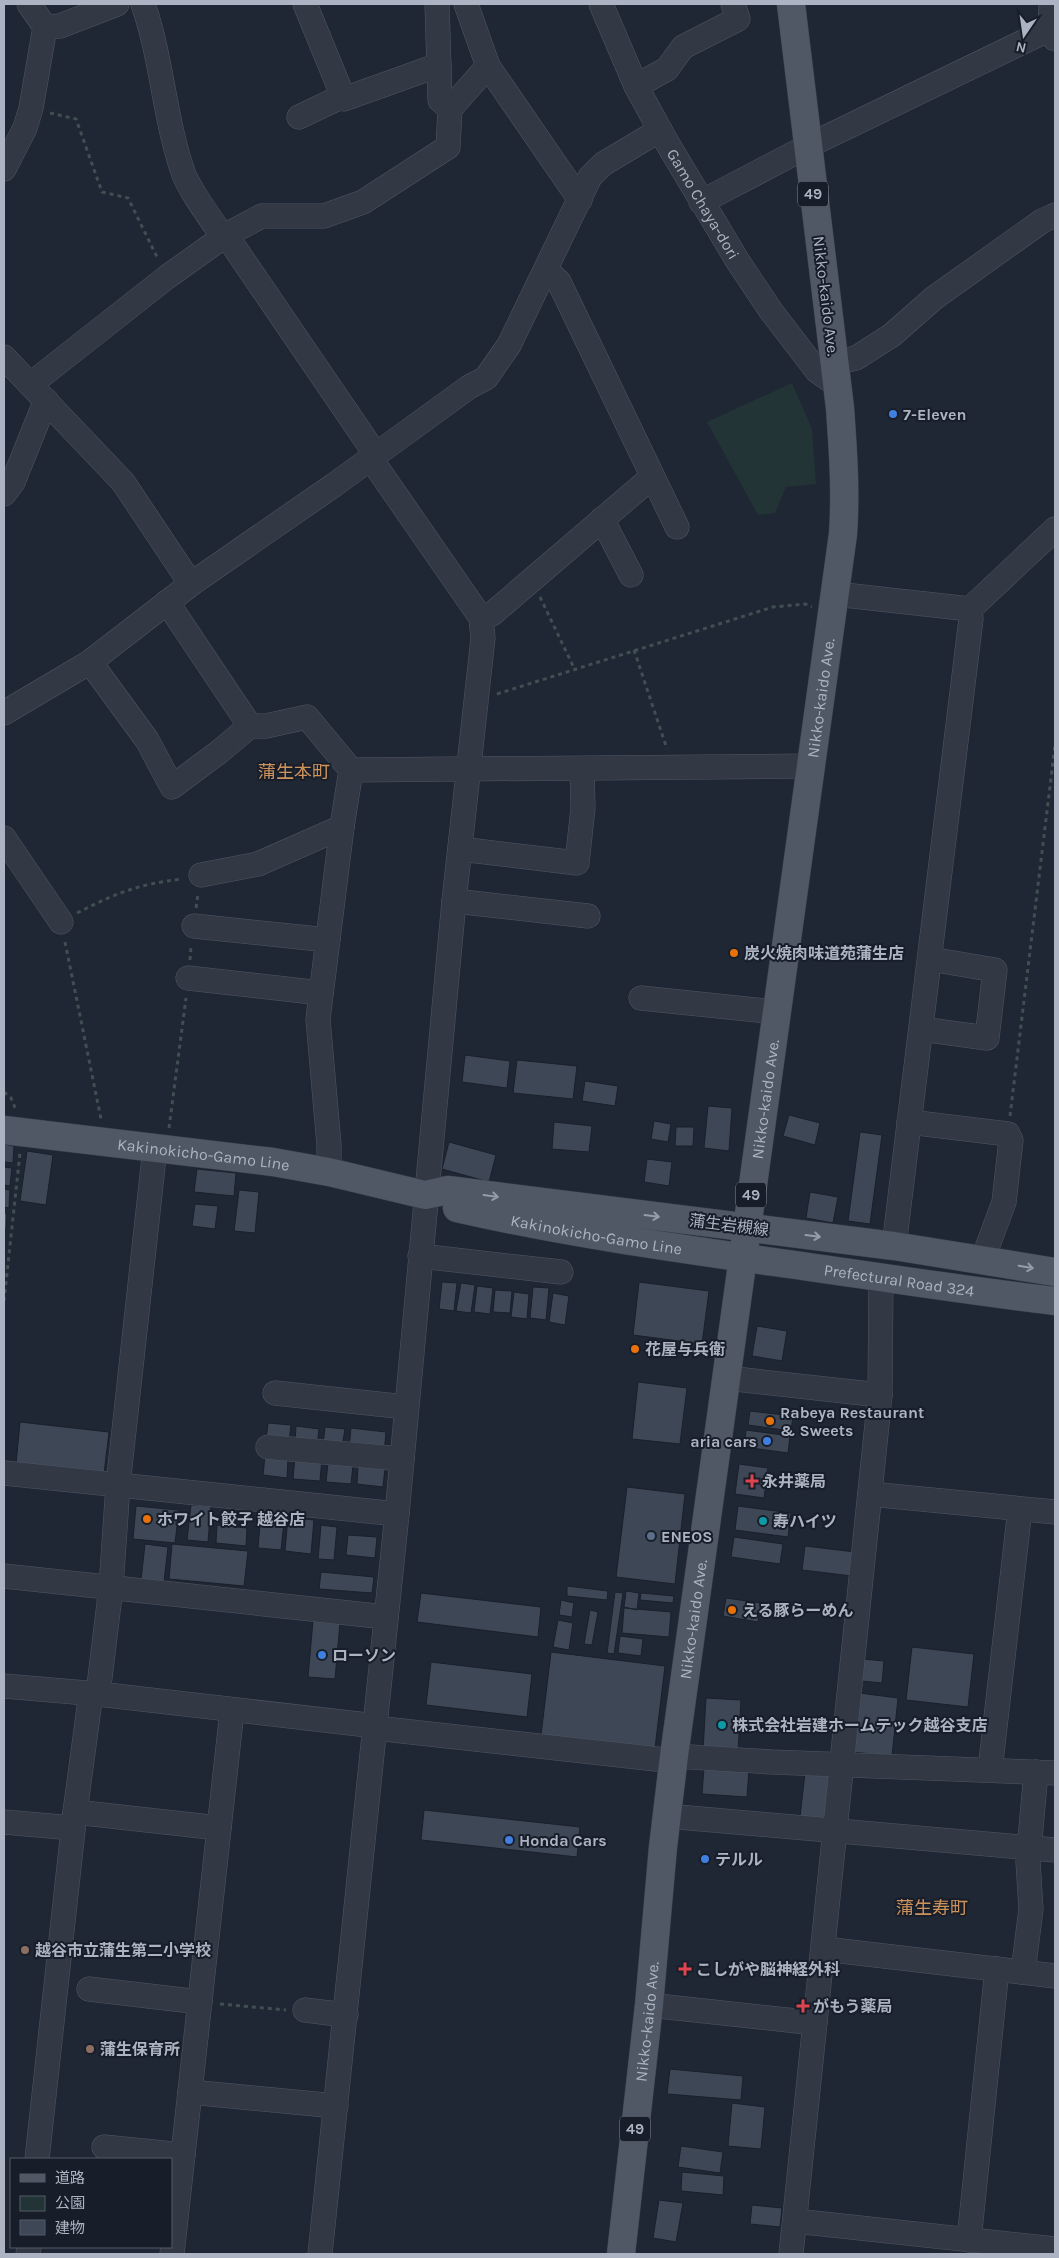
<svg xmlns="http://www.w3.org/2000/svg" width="1059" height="2258" font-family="Karla,'Noto Sans JP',sans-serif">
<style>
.green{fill:#223436}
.building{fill:#3d4756;stroke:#1a202b}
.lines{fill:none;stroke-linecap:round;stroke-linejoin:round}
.minor-casing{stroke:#505663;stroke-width:25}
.major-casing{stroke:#3c424e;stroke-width:29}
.path{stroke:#3f4f52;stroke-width:3;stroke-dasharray:4 4;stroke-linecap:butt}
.minor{stroke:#333944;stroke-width:24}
.major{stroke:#505865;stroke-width:28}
.oneway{stroke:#959cab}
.shop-dot{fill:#3f7fe0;stroke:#181e29;stroke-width:2}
.food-dot{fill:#e8710a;stroke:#181e29;stroke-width:2}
.health-dot{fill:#e0444e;stroke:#181e29;stroke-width:2}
.culture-dot{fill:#0f9aa8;stroke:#181e29;stroke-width:2}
.service-dot{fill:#5c6f8a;stroke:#181e29;stroke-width:2}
.education-dot{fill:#8d6e63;stroke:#181e29;stroke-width:2}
.labels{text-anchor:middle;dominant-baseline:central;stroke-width:4;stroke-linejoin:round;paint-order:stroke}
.shield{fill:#181e29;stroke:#808694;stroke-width:1}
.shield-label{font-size:15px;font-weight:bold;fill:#acb3c2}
.street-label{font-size:16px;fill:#acb3c2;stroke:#181e29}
.poi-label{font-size:16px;font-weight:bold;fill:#acb3c2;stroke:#181e29;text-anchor:start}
.neighbourhood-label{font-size:18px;fill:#cd935c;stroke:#181e29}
</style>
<rect width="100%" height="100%" fill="#1f2734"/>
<path class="green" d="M792,383L812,429L816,484L786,487L775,513L758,515L707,422Z"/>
<path class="building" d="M465,1055L510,1061L507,1088L462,1082Z
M517,1060L577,1066L573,1099L513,1093Z
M585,1081L618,1086L615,1106L582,1101Z
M708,1106L732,1108L729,1151L704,1148Z
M789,1115L820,1123L815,1145L783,1136Z
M654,1121L671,1124L668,1142L651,1139Z
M554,1122L592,1126L589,1152L552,1149Z
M676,1127H694L693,1146H675Z
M860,1132L882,1135L870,1224L848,1221Z
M449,1142L496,1155L489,1182L442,1169Z
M4,1144L14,1146L13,1163L4,1162Z
M27,1151L53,1155L46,1205L20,1201Z
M647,1159L672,1162L669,1186L644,1182Z
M4,1167L12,1168L10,1186L4,1185Z
M197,1169L236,1173L234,1196L194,1192Z
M4,1189L10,1190L9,1208L4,1207Z
M239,1190L259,1192L255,1233L234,1231Z
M810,1192L838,1197L833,1223L806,1218Z
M195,1204L218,1206L215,1229L192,1226Z
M4,1213H7L6,1230L4,1229Z
M442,1282L457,1283L454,1311L439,1309Z
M639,1282L709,1291L702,1344L633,1335Z
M461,1283L475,1285L471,1313L456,1311Z
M477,1286L493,1288L490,1314L474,1312Z
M533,1287L549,1288L546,1320L530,1318Z
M495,1290L512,1291L510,1313L493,1312Z
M514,1292L529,1294L527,1319L511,1317Z
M553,1293L569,1296L565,1325L549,1322Z
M757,1326L787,1331L782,1361L752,1356Z
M638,1382L687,1388L680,1444L632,1439Z
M750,1411L793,1416L791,1431L748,1425Z
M20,1422L109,1432L104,1474L16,1464Z
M268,1423L291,1425L289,1442L266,1440Z
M296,1426L319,1429L317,1445L295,1442Z
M325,1427L345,1429L342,1447L323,1445Z
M351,1428L386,1432L384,1454L349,1449Z
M746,1430L790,1436L788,1453L744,1447Z
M265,1456L288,1458L287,1478L263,1475Z
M295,1456L322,1458L320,1481L293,1479Z
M328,1463L353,1465L351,1484L326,1482Z
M739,1464L768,1468L764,1498L735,1494Z
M358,1466L385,1468L383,1487L357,1484Z
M627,1487L685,1494L675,1584L616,1577Z
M191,1505L211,1506L208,1542L187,1540Z
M136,1506L179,1510L175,1543L133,1539Z
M738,1506L791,1513L788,1537L735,1530Z
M261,1511L285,1513L281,1550L258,1548Z
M288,1517L314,1520L311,1554L285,1551Z
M217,1525L247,1528L246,1546L216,1543Z
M321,1525L337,1527L334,1560L318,1559Z
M348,1535L377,1537L375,1558L346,1555Z
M734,1537L783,1544L780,1564L731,1557Z
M145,1544L168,1547L164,1582L141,1580Z
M172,1544L248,1551L244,1586L169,1579Z
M805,1546L855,1552L852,1576L802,1570Z
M321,1572L374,1577L372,1593L319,1589Z
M567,1586L608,1591L607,1600L567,1596Z
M626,1591L639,1593L637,1610L624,1607Z
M615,1592L623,1593L614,1654L607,1653Z
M421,1593L541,1607L538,1637L417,1622Z
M641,1593L674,1596L673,1603L640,1600Z
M726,1598L761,1603L758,1622L723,1616Z
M561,1600L574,1603L572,1617L559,1615Z
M624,1608L671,1612L669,1637L622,1633Z
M590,1610L598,1612L592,1645L584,1644Z
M558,1620L573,1623L569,1650L553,1647Z
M313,1621L340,1623L335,1679L308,1677Z
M620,1636L643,1639L641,1656L618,1653Z
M912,1647L974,1654L968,1707L906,1700Z
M551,1652L665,1666L655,1748L541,1735Z
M863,1659L884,1661L882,1683L861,1681Z
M431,1662L532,1674L527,1717L426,1705Z
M859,1693L898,1698L892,1756L852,1752Z
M706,1698L741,1700L738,1752L703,1751Z
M806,1764L832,1767L826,1820L800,1817Z
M704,1767L749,1770L747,1797L702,1794Z
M424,1810L580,1827L577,1857L421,1840Z
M670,2069L743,2076L741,2100L667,2094Z
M732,2103L765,2107L761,2149L728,2146Z
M681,2146L723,2152L720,2173L678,2167Z
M682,2172L724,2176L723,2195L681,2191Z
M659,2200L683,2203L676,2242L653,2238Z
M752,2205L782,2208L780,2227L750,2224Z"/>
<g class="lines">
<g class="minor-casing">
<g id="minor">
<path d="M143,4C162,58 164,117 183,172C189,190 212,220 223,237"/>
<path d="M305,4L344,99L439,65"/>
<path d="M466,4L488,66L580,200"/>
<path id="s1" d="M601,4L636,86L666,141L737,260L771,311L817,371L837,385"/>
<path d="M1051,4L1050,29L1055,39"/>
<path d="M45,27L60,26L117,4"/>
<path d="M636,86L667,69L683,47L738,19L733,4"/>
<path d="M450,109L488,66"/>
<path d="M299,117L343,96"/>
<path d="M4,169L25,128L31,108L45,27L29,4"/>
<path d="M701,202L808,146L1050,29"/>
<path d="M226,235L376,455"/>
<path d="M546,270L559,282L677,527"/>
<path d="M4,357L123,482L191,584"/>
<path d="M834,363L856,358L892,335L934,298L1042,221L1055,215"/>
<path d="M31,384L167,277L226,235L262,216H324L363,202L448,147L450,109L440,100L437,4"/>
<path d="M4,494L13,482L46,400"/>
<path d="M602,519L631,575"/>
<path d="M835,594L970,609L1055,529"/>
<path d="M167,602L250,726H266L307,717L351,770L342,827L318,1019L329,1145V1172"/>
<path d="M481,618L492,614L652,477"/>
<path d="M90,662L147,740L172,787L219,752L250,726"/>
<path d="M4,713L90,662L191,584L334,485L469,387L486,378L509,345L590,177L603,164L660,130"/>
<path d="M351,770L812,766"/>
<path d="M4,838L61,922"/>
<path d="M460,849L577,863L583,808L582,769"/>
<path d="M201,875L258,864L342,827"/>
<path d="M454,901L588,916"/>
<path d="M194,926L328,940"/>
<path d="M188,978L321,993"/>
<path d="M641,998L776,1012"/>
<path d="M921,1029L987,1038L995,970L930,959"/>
<path d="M909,1122L1008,1134"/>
<path d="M894,1246L971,619L970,609"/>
<path d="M420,1256L561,1272"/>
<path d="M985,1260L988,1245L1004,1202L1011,1140"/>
<path d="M726,1378L880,1395"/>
<path d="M275,1393L406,1407"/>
<path d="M268,1447L402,1459"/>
<path d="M4,1473L397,1514"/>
<path d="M870,1494L1055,1512"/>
<path d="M4,1576L386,1617"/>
<path d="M4,1686L98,1694L376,1726"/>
<path d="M98,1694L111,1587L118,1485L155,1148"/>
<path d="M375,1728L674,1761"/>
<path d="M674,1756L772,1762L1055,1773"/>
<path d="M990,1770L1020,1509"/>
<path d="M75,1812L219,1828"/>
<path d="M667,1816L1055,1850"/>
<path d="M4,1822L73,1828"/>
<path d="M824,1949L1055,1976"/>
<path d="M1023,1972L1031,1909L1028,1862L1036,1772"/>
<path d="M89,1989L200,2002"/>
<path d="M649,2005L815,2023"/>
<path d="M305,2010L346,2015"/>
<path d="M190,2092L336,2106"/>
<path d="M104,2147L183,2155"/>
<path d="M37,2159L75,1812L91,1693"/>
<path d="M795,2221L1055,2249"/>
<path d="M969,2240L997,1969"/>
<path d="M28,2254L29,2247"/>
<path d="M172,2254L232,1711"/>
<path d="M320,2254L397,1514L454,901L483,638L481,618L371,459"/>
<path d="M791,2254L880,1395L881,1278"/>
</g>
</g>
<g class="major-casing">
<g id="major">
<path id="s2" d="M4,1130L273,1162L329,1172L425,1195L448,1190L894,1246L1055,1272"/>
<path id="s3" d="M457,1208C562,1232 668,1247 774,1262C868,1275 961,1290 1055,1301"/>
<path id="s4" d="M621,2254L649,2005L663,1847L674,1756L843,534C846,491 843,450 840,408L791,4"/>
</g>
</g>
<path class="path" d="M50,113L76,119L102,192L128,198L158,259
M540,597L575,670
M634,650L667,749
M497,694L773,607L805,604L812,607
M196,908L198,894
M77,913C116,893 139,884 182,879
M65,942L101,1119
M190,960L191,946
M4,1092L11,1098L16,1110
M1010,1116L1055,745
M169,1128L186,998
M4,1301L20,1153
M220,2004L286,2010"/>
<use href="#minor" class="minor"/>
<use href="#major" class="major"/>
</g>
<defs><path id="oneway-shaft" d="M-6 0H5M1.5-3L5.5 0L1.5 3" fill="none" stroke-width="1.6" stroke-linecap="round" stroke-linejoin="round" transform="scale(1.25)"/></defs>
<g class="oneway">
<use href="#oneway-shaft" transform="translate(491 1196) rotate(8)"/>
<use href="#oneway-shaft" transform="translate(652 1216) rotate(7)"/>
<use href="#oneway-shaft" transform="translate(813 1236) rotate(7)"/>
<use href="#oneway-shaft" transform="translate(1026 1267) rotate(10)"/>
</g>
<g class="shop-dot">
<circle cx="893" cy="414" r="5"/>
<circle cx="767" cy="1441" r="5"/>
<circle cx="322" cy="1655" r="5"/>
<circle cx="509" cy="1840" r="5"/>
<circle cx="705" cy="1859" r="5"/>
</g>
<g class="food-dot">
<circle cx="734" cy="953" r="5"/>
<circle cx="635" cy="1349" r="5"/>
<circle cx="770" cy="1421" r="5"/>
<circle cx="147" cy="1519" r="5"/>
<circle cx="732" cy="1610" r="5"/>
</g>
<g class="health-dot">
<path d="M749.5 1473.5h5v5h5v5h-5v5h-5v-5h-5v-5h5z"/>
<path d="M682.5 1961.5h5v5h5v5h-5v5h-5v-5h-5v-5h5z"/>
<path d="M800.5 1998.5h5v5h5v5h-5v5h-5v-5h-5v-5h5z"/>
</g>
<g class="culture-dot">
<circle cx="763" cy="1521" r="5"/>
<circle cx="722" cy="1725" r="5"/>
</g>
<circle class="service-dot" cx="651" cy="1536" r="5"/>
<g class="education-dot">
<circle cx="25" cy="1950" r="5"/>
<circle cx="90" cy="2049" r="5"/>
</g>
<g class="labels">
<g class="shield">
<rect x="798" y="181.5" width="30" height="25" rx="4"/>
<rect x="736" y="1182.5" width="30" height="25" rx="4"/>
<rect x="620" y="2116.5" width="30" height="25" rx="4"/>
</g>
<g class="shield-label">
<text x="813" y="194">49</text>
<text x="751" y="1195">49</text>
<text x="635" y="2129">49</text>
</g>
<g class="street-label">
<text stroke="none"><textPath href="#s1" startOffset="225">Gamo Chaya-dori</textPath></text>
<text transform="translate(826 296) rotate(83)">Nikko-kaido Ave.</text>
<text stroke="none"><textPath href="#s4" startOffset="1569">Nikko-kaido Ave.</textPath></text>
<text stroke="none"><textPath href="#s4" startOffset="1164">Nikko-kaido Ave.</textPath></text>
<text stroke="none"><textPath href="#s2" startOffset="201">Kakinokicho-Gamo Line</textPath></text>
<text transform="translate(729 1225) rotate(7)">蒲生岩槻線</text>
<text stroke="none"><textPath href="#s3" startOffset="142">Kakinokicho-Gamo Line</textPath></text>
<text stroke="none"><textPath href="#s3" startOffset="448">Prefectural Road 324</textPath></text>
<text stroke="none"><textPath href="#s4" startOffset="639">Nikko-kaido Ave.</textPath></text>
<text stroke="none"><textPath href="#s4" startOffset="234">Nikko-kaido Ave.</textPath></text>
</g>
<g class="poi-label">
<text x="903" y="414">7-Eleven</text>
<text x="744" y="953">炭火焼肉味道苑蒲生店</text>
<text x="645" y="1349">花屋与兵衛</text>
<text x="780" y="1412">Rabeya Restaurant<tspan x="780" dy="18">&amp; Sweets</tspan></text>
<text x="757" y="1441" text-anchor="end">aria cars</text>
<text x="762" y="1481">永井薬局</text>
<text x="157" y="1519">ホワイト餃子 越谷店</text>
<text x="773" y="1521">寿ハイツ</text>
<text x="661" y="1536">ENEOS</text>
<text x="742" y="1610">える豚らーめん</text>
<text x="332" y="1655">ローソン</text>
<text x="732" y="1725">株式会社岩建ホームテック越谷支店</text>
<text x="519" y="1840">Honda Cars</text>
<text x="715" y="1859">テルル</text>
<text x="35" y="1950">越谷市立蒲生第二小学校</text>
<text x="696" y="1969">こしがや脳神経外科</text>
<text x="813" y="2006">がもう薬局</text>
<text x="100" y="2049">蒲生保育所</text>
</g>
<g class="neighbourhood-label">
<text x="294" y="772">蒲生本町</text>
<text x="932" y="1908">蒲生寿町</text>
</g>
</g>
<rect width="1059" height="2258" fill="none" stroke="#acb3c2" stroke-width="10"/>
<rect x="10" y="2158" width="162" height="90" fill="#181e29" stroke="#535a66"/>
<rect x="20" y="2174" width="25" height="8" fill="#505865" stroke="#535a66"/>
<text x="55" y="2183" font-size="15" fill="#acb3c2">道路</text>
<rect x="20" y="2196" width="25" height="15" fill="#223436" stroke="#535a66"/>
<text x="55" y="2208" font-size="15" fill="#acb3c2">公園</text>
<rect x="20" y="2220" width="25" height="15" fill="#3d4756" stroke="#535a66"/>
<text x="55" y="2233" font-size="15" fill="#acb3c2">建物</text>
<g transform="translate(1024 35) rotate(193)" stroke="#181e29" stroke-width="4" paint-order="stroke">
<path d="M0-4L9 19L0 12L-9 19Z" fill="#acb3c2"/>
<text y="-8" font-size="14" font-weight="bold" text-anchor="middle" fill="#acb3c2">N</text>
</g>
</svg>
